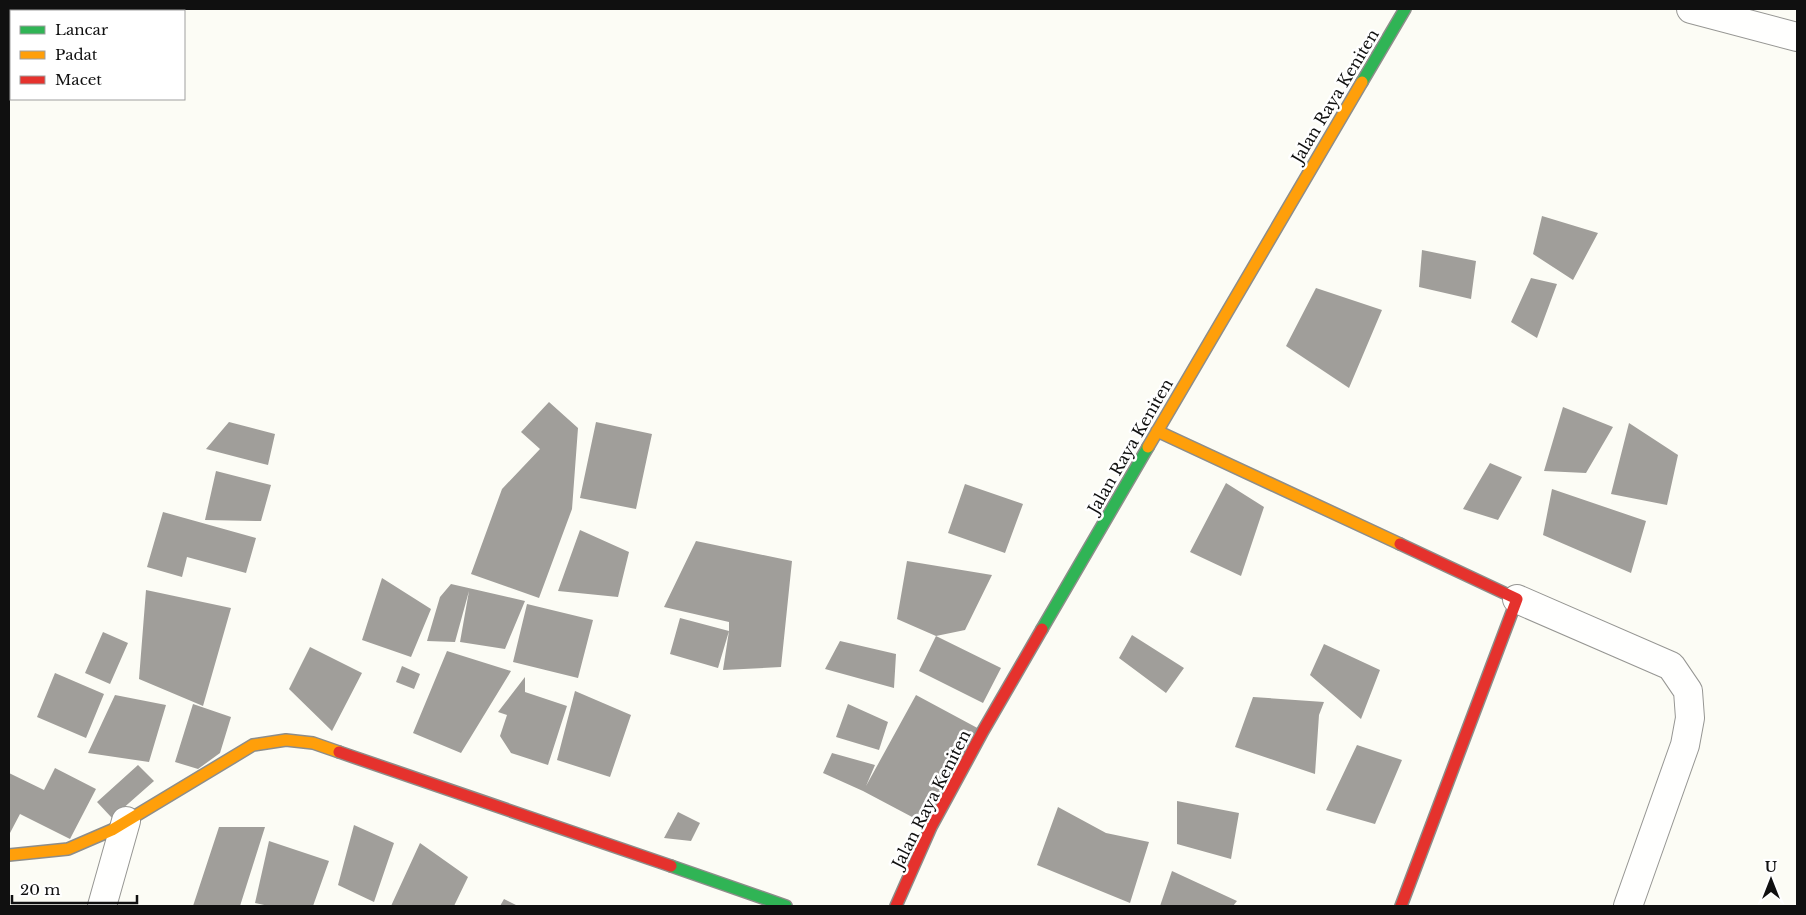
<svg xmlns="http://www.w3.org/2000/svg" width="1806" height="915" font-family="'Libre Baskerville',serif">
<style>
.building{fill:#a09e9a}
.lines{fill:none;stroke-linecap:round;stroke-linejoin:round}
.street-casing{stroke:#969693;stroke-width:30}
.fast-casing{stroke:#8d8d8a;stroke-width:14}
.slow-casing{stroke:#8d8d8a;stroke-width:14}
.jam-casing{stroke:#8d8d8a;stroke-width:14}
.street{stroke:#fffffe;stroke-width:28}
.fast{stroke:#30b455;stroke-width:11}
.slow{stroke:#ff9f0a;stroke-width:11}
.jam{stroke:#e5322d;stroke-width:11}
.labels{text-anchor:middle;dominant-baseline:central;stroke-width:5;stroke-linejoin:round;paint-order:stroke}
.street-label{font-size:16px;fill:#101010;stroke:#fff}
</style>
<rect width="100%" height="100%" fill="#fcfcf5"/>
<path class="building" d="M1542,216L1598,233L1573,280L1533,254Z
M1422,250L1476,261L1471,299L1419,287Z
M1531,278L1557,284L1537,338L1511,322Z
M1316,288L1382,310L1349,388L1286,346Z
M549,402L578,428L572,509L539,598L471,574L502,489L540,449L521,432Z
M1563,407L1613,427L1586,473L1544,471Z
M229,422L275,434L268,465L206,449Z
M596,422L652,434L636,509L580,498Z
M1629,423L1678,455L1667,505L1611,494Z
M1490,463L1522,477L1498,520L1463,509Z
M216,471L271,485L261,521L205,520Z
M1226,483L1264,507L1241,576L1190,552Z
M965,484L1023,504L1005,553L948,533Z
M1552,489L1646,521L1631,573L1543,535Z
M163,512L256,538L246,573L187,557L182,577L147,567Z
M580,530L629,552L618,597L558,591Z
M696,541L792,561L781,667L723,670L729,631L718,668L670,654L680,618L729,631V622L664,607Z
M907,561L992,575L965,630L936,636L897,619Z
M382,578L431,609L411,657L362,640Z
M451,584L525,601L505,649L460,642L469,591L455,642L427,641L440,597Z
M146,590L231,608L203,706L139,679Z
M527,604L593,620L578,678L513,662Z
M103,632L128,643L110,684L85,673Z
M1132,635L1184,668L1166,693L1119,658Z
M936,636L1001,668L983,703L919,671Z
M840,641L896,654L894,688L825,669Z
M1324,644L1380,670L1361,719L1310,675Z
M310,647L362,673L332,731L289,689Z
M447,651L511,671L461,753L413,733Z
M402,666L420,674L414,689L396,682Z
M55,673L104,694L86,738L37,717Z
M525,677V692L567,706L548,765L511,753L500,736L507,715L498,712Z
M575,691L631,715L610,777L557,760Z
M115,695L166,705L149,762L88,753Z
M916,695L983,731L931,827L863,791L823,773L832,753L875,765L866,786Z
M1253,697L1324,702L1319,715L1315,774L1235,747Z
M193,704L231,717L220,753L198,769L175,762Z
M848,704L888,722L879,750L836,737Z
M1357,745L1402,760L1375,824L1326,810Z
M138,765L154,781L112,818L97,802Z
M55,768L96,789L70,839L20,814L10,833L9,832V773L44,790Z
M1177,801L1239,813L1231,859L1177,844Z
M1058,807L1106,833L1149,842L1130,903L1037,865Z
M678,812L700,823L691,841L664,838Z
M354,825L394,843L374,902L338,885Z
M219,827H265L240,906H193Z
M269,841L329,861L313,906H269L255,903Z
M420,843L468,877L454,906H391Z
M1172,871L1237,901L1233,906H1160Z
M504,899L518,906H500Z"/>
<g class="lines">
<g class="street-casing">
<path id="street" d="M1691,9L1797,37
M1517,599L1671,666L1688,691L1690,718L1685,745L1628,906
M102,906L126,821"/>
</g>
<g class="fast-casing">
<path id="fast" d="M1362,82L1405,9
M1042,629L1148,447
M671,866L786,906"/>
</g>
<g class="slow-casing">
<path id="slow" d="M1157,431L1400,544
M1148,447L1362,82
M9,855L68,849L112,830L253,745L286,740L313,743L339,752"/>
</g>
<g class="jam-casing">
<path id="jam" d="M1400,544L1517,599L1401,906
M339,752L671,866
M896,906L931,827L983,731L1042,629"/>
</g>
<use href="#street" class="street"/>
<use href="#fast" class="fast"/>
<use href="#slow" class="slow"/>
<use href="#jam" class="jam"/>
</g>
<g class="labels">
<g class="street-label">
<text transform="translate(1335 96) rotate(-59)">Jalan Raya Keniten</text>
<text transform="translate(1130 446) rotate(-60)">Jalan Raya Keniten</text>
<text transform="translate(931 799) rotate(-63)">Jalan Raya Keniten</text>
</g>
</g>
<rect width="1806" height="915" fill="none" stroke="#101010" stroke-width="20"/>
<rect x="10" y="10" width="175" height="90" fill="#ffffff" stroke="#9f9f9f"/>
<rect x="20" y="26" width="25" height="8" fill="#30b455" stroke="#9f9f9f"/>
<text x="55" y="35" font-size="15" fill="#101010">Lancar</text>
<rect x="20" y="51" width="25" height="8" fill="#ff9f0a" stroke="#9f9f9f"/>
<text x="55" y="60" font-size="15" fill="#101010">Padat</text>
<rect x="20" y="76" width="25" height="8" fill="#e5322d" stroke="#9f9f9f"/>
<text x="55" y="85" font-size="15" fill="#101010">Macet</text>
<g transform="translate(1771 880)" stroke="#ffffff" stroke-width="4" paint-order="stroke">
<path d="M0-4L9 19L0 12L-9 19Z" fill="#101010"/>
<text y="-8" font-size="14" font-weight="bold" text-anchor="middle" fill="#101010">U</text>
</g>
<path d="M12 895v8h125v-8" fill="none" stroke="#101010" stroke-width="2.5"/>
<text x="20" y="895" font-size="15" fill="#101010" stroke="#ffffff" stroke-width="4" paint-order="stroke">20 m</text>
</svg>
